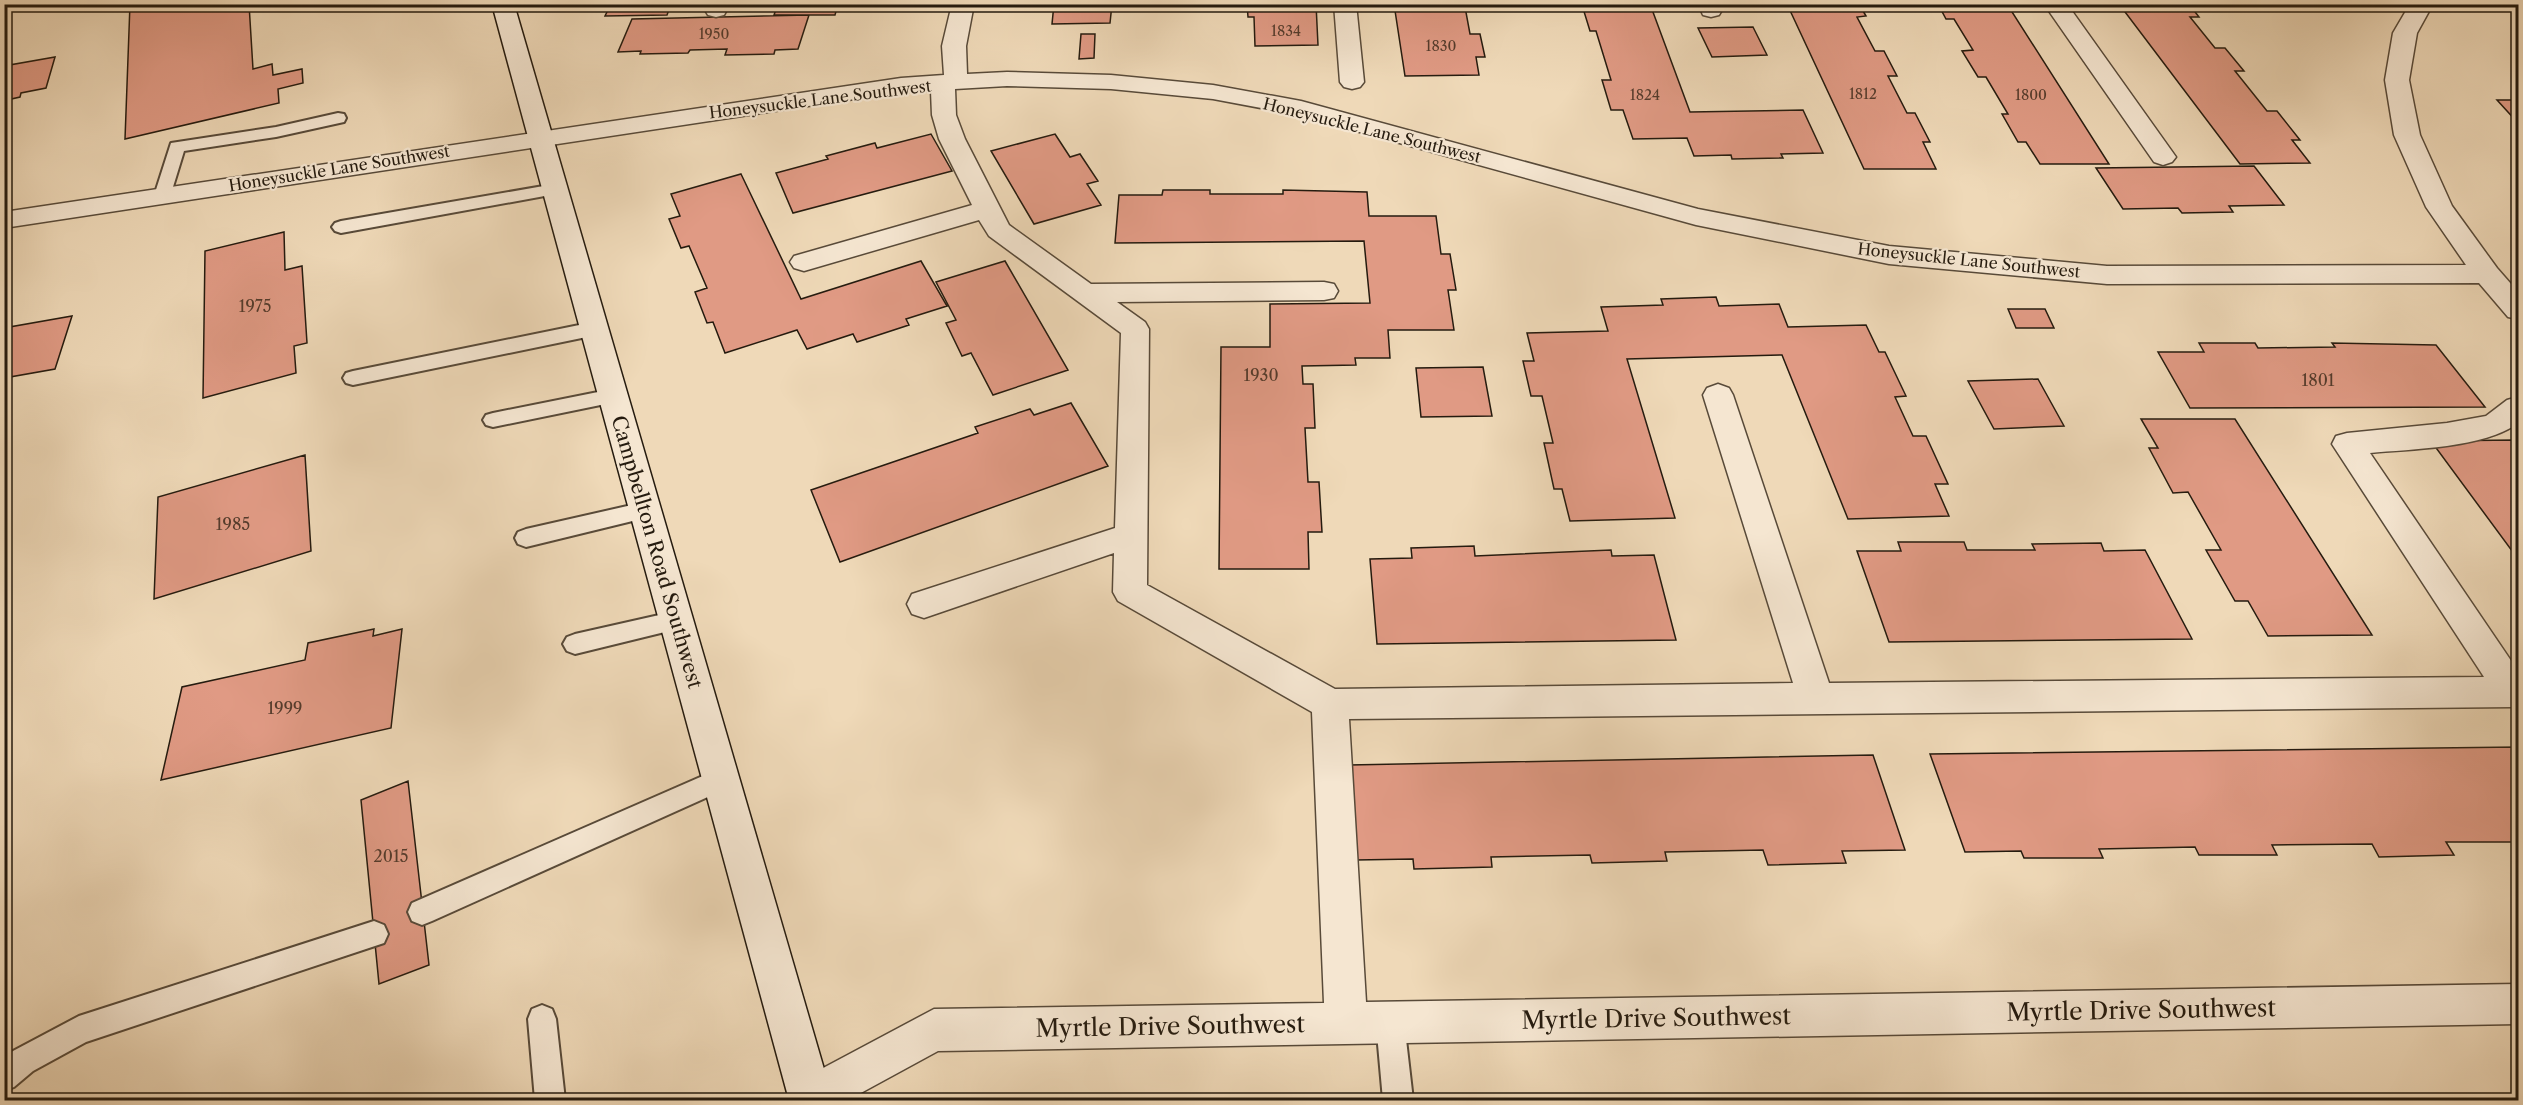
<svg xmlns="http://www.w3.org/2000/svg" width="2523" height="1105" font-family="'Libre Caslon Text',serif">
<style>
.building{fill:#e09a84;stroke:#251b0f;stroke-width:1.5}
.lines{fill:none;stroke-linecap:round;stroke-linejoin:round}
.service-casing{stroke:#584a39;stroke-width:4}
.minor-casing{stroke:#584a39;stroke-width:3}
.secondary-casing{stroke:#251b0f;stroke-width:3}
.service{fill:#f5e6d1;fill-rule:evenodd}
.minor{fill:#f5e6d1;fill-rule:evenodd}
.secondary{fill:#f5e6d1;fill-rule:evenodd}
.labels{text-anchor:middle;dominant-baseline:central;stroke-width:4.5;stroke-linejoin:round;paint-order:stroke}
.far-number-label{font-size:14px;fill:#543b2c}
.far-street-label{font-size:16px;fill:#251b0f;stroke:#f5e6d1}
.number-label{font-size:16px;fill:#543b2c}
.street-label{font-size:20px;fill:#251b0f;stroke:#f5e6d1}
.near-street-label{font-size:24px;fill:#251b0f;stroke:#f5e6d1}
</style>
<rect width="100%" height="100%" fill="#efd9b8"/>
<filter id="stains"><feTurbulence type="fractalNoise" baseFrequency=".00333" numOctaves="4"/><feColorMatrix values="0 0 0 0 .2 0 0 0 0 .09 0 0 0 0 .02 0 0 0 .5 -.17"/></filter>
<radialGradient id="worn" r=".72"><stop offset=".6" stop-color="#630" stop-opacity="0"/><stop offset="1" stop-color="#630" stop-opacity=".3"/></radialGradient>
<path class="building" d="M130,4H249L253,69L272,64L273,75L302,69L303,83L278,89L279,103L125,139Z
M611,4H671L667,15L605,16Z
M778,4H838L835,15H774Z
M1054,4H1112L1110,23L1052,24Z
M1247,4H1316L1318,45L1255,46L1254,17H1248Z
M1394,4H1475L1476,7H1465L1470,34H1480L1485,57H1476L1479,75L1405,76Z
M1650,4L1690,112L1803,110L1823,153L1781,154L1783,158L1732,159L1731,155L1694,156L1687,138L1633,139L1623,110H1611L1602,80H1611L1596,31H1590L1582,5Z
M1787,4H1859L1866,16L1857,17L1875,51H1884L1897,76H1888L1907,113H1915L1930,142H1923L1936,169H1864Z
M1938,4H2007L2109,164H2040L2026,142H2018L2002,114H2008L1986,77H1978L1962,51L1973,50L1954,19H1946Z
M2119,4H2189L2199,17H2190L2215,48H2225L2244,71H2235L2267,111H2277L2300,140H2292L2310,163L2240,164Z
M809,15L798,49L775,50L774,54L725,55L727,49L690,50L688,53L640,54L641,51L618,52L632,19Z
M1753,27L1767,55L1712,57L1698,28Z
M1081,34H1095L1094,58L1079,59Z
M55,57L46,88L21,93L20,97L7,100L4,104V66Z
M2497,100H2518V123Z
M931,134L952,171L793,213L776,173L828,159L826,156L875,143L877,148Z
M1055,134L1070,157L1080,154L1098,181L1087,184L1101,205L1034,224L991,151Z
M2254,166L2284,205L2229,206L2233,212L2182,213L2178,208L2123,209L2096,168Z
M741,174L801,299L921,261L947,306L906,319L909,325L857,342L853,334L807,349L797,330L725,353L713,322L707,323L695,292L707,288L689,246L681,248L669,219L680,216L671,194Z
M1163,190H1210V194H1283V190L1367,192L1369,216H1436L1441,254H1450L1456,290H1448L1454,330H1388L1390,358H1355L1356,365L1302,366L1303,384H1313L1315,428H1305L1308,482H1319L1322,532H1308L1309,569H1219L1221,347H1270V304L1370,303L1364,241L1115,243L1119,195H1162Z
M284,232L285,270L302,266L307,343L294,346L296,373L203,398L205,251Z
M1005,261L1068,370L993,395L971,353L962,356L946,323L956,320L936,282Z
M1716,297L1719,306L1779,304L1788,327L1866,325L1879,352H1885L1906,396L1895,397L1913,436H1926L1948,484H1935L1949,516L1848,519L1782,355L1627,359L1675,518L1570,521L1562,489H1554L1544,443H1553L1542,396H1531L1523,361H1534L1527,333L1608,331L1601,307L1663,305L1661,299Z
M2008,309H2045L2054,328H2016Z
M72,316L55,369L4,378V328Z
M2199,343H2255L2258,348L2335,347L2332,343L2436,345L2485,407L2190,408L2158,352H2204Z
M1483,367L1492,416L1421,417L1416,368Z
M2038,379L2064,426L1994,429L1968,381Z
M1071,403L1108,466L840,562L811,490L978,433L975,427L1030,409L1034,415Z
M2141,419H2235L2372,635L2268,636L2248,601H2235L2206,550H2221L2188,492L2173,493L2149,448H2158Z
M2515,440L2518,444V559L2431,441Z
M305,455L311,551L154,599L158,497Z
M1898,542H1964L1967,550H2035L2032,544L2101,543L2104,551L2145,550L2192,639L1889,642L1857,551H1901Z
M1474,546L1475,556L1611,550L1612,556L1654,555L1676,640L1377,644L1370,559L1412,558L1411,548Z
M374,629L373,636L402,629L391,728L161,780L182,687L305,660L308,643Z
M2518,747V842H2446L2454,855L2379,857L2372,844L2272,845L2277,855H2199L2195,847L2099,849L2103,858H2024L2021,851L1965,852L1930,754Z
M1873,755L1905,850L1842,851L1846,863L1768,865L1763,850L1665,852L1667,861L1592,863L1590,855L1491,857L1492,867L1414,869L1413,859L1356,860L1349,765Z
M408,781L429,965L379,984L361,800Z"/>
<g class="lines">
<g class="service-casing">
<path id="service" d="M338,113L344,114L346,118L344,122L276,137L184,151L169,200H157L154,196L171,143L276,127Z
M555,184L561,185L564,189L561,193L341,233L335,231L332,227L335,223L341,221Z
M594,322L601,324L604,329L601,334L353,385L346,383L343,378L346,373L353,371Z
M613,389L620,391L623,396L620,401L493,427L486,425L483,420L486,415L493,413Z
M645,502L653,504L656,510L653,516L526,547L518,544L515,538L518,532L526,529Z
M677,611L685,613L689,620L685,627L677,629L575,654L567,651L563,644L567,637L575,634Z
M721,768L730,771L734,779L730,787L432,921L422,925L412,921L408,912L412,903Z
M374,921L384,925L388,934L384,943L86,1042L33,1071L14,1087L4,1091V1058L13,1051L79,1016Z
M542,1005L552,1009L556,1019L565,1100H535L528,1019L532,1009Z
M1390,1008L1400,1012L1404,1022L1413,1100H1383L1376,1022L1380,1012Z"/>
</g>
<g class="minor-casing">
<path id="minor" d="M707,4H730L724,15L716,17L708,15L705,10Z
M952,4H974L966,46L967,74L1007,72L1111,75L1213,85L1301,101L1698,209L1889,246L2107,266L2466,265L2426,207L2394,135L2385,80L2393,33L2410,4H2433L2417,33L2409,80L2420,135L2452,206L2497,268L2518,292V319L2508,317L2479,283L2107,284L1889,264L1696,225L1298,115L1213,99L1111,89L1007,86L955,89L956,115L965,139L1009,225L1091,284L1324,282L1334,284L1338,291L1334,298L1324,300L1117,302L1145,322L1149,329L1147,585L1335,689L1793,683L1703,395L1707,388L1718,384L1729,388L1733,395L1829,683L2484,677L2332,444L2336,436L2347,433L2447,423L2486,416L2507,400L2518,397V423C2485,448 2411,449 2370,453L2518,671V705L2513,707L1349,719L1366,1002L2518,984V1024L938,1051L848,1100H789L795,1083L934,1009L1324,1003L1312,712L1118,601L1113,592L1114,553L924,618L912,614L907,604L912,594L1115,528L1121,333L989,236L979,220L804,271L794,268L790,262L794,256L972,205L939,139L932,115L931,91L901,92L4,228V212L901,78L944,75L942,46Z
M1334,4H1356L1364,82L1360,87L1352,89L1344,87L1340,82Z
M1698,4H1720L1722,10L1719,15L1711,17L1703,15Z
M2044,4H2067L2176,157L2172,162L2163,165L2154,162Z"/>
</g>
<g class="secondary-casing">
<path id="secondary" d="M492,4H514L833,1100H789Z"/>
</g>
<use href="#service" class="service"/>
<use href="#minor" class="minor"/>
<use href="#secondary" class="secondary"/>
</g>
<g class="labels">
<g class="far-number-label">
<text x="1286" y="31">1834</text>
<text x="714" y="34">1950</text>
<text x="1441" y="46">1830</text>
<text x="1863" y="94">1812</text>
<text x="1645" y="95">1824</text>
<text x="2031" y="95">1800</text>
</g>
<g class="far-street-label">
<text transform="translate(820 99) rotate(-7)">Honeysuckle Lane Southwest</text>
<text transform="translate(1372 130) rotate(14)">Honeysuckle Lane Southwest</text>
<text transform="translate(339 168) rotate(-9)">Honeysuckle Lane Southwest</text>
<text transform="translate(1969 260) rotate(6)">Honeysuckle Lane Southwest</text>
</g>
<g class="number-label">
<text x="255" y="306">1975</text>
<text x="1261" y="375">1930</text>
<text x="2318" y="380">1801</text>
<text x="233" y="524">1985</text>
<text x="285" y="708">1999</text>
<text x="391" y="856">2015</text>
</g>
<g class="street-label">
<text transform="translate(657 552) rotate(74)">Campbellton Road Southwest</text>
</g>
<g class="near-street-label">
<text transform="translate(2141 1010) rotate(-1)">Myrtle Drive Southwest</text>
<text transform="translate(1656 1018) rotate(-1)">Myrtle Drive Southwest</text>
<text transform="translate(1170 1026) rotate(-1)">Myrtle Drive Southwest</text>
</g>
</g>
<rect width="2523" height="1105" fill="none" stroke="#efd9b8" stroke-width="24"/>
<rect x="6" y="6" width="2511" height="1093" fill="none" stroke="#251b0f" stroke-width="3"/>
<rect x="12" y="12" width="2499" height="1081" fill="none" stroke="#251b0f" stroke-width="1.5"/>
<rect width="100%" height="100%" filter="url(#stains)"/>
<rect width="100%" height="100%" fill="url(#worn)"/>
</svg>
